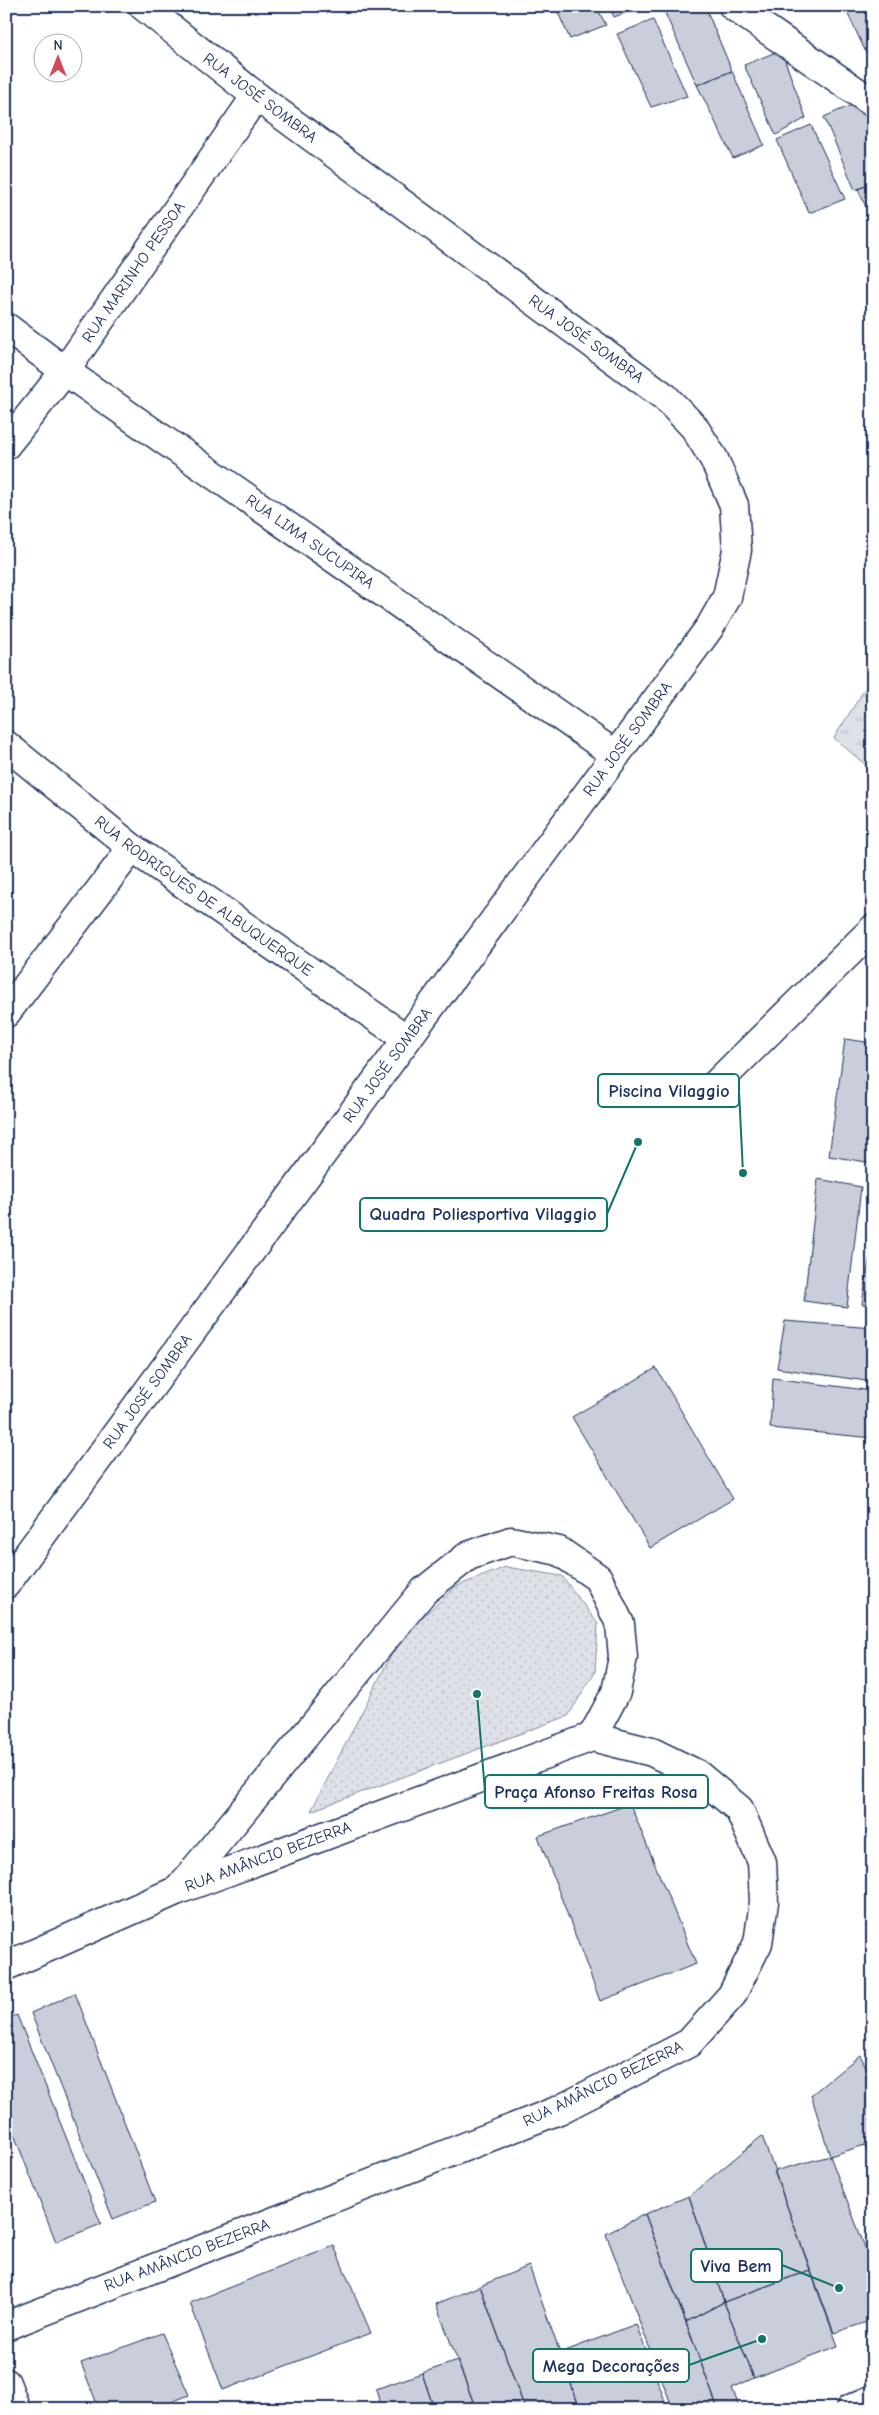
<svg xmlns="http://www.w3.org/2000/svg" width="879" height="2415" font-family="'Comic Neue',sans-serif">
<style>
.grass{fill:url(#grass-tufts);stroke:#7c88a2}
.park{fill:url(#park-dots);stroke:#7c88a2}
.building{fill:#caceda;stroke:#1b2f5e}
.lines{fill:none;stroke-linecap:round;stroke-linejoin:round}
.minor-casing{stroke:#1b2f5e;stroke-width:31}
.major-casing{stroke:#1b2f5e;stroke-width:31}
.minor{stroke:#fff;stroke-width:28}
.major{stroke:#fff;stroke-width:28}
.labels{text-anchor:middle;dominant-baseline:central;stroke-width:4.5;stroke-linejoin:round;paint-order:stroke}
.street-label{font-size:16px;fill:#1b2f5e;stroke:#fff}
.leader{fill:none;stroke:#0f766e;stroke-width:2}
.callout-dot{fill:#0f766e;stroke:#fff;stroke-width:2}
.callout{fill:#fff;stroke:#0f766e;stroke-width:2}
.callout-label{font-size:18px;text-anchor:middle;font-weight:bold;fill:#1b2f5e}
</style>
<defs>
<pattern id="grass-tufts" width="24" height="20" patternUnits="userSpaceOnUse" patternTransform="scale(1.25)"><rect width="24" height="20" fill="#dee1e7"/><path d="M3 7l-1-3M5 7V3M7 7l1-3M15 17l-1-3M17 17v-4M19 17l1-3" fill="none" stroke="#bec1c9"/></pattern>
<pattern id="park-dots" width="8" height="8" patternUnits="userSpaceOnUse" patternTransform="scale(1.25)"><rect width="8" height="8" fill="#dee1e7"/><path d="M2 2h.1M6 6h.1" fill="none" stroke="#bec1c9" stroke-width="1.8" stroke-linecap="round"/></pattern>
</defs>
<rect width="100%" height="100%" fill="#fff"/>
<filter id="ink" filterUnits="userSpaceOnUse"><feTurbulence type="fractalNoise" baseFrequency=".02" numOctaves="2"/><feDisplacementMap in="SourceGraphic" scale="10" xChannelSelector="R" yChannelSelector="G"/><feConvolveMatrix kernelMatrix="1 2 1 2 8 2 1 2 1" color-interpolation-filters="sRGB"/></filter>
<g filter="url(#ink)">
<path class="grass" d="M873,676V771L834,738Z"/>
<path class="park" d="M506,1567L562,1576L598,1624L595,1672L568,1716L311,1811L401,1636L457,1586Z"/>
<path class="building" d="M555,6H596L606,25L570,39Z
M609,6H644L614,17Z
M679,6H705L732,71L697,85L665,13Z
M791,6H807L793,12Z
M844,6H873L872,65Z
M653,20L687,96L651,107L617,34Z
M781,50L806,118L776,135L744,65Z
M732,71L764,145L733,158L697,85Z
M861,101L873,128V183L855,190L824,117Z
M811,125L845,199L809,213L777,140Z
M873,183V223L858,189Z
M845,1039L873,1043V1163L829,1156Z
M818,1179L861,1187L847,1307L804,1301Z
M873,1237V1305L862,1304Z
M785,1321L873,1328V1382L777,1368Z
M656,1368L733,1499L650,1548L572,1417Z
M773,1378L873,1391V1438L770,1428Z
M630,1804L696,1964L600,2001L538,1836Z
M75,1993L155,2202L113,2219L31,2013Z
M17,2015L101,2224L56,2242L6,2114V2019Z
M860,2055L873,2080V2169L865,2145L830,2156L811,2095Z
M762,2136L810,2270L724,2302L689,2196Z
M830,2156L873,2268V2320L834,2333L774,2171Z
M689,2196L724,2302L686,2322L645,2214Z
M645,2214L718,2409H673L606,2234Z
M334,2246L371,2333L223,2390L190,2303Z
M529,2266L560,2353L580,2409H525L480,2286Z
M810,2270L838,2346L754,2378L724,2302Z
M480,2286L525,2409H476L436,2304Z
M724,2302L754,2378L732,2388L740,2409H718L686,2322Z
M636,2324L668,2409H580L560,2353Z
M162,2333L189,2395L154,2409H99L81,2363Z
M457,2361L473,2401L452,2409H434L422,2373Z
M422,2373L434,2409H382L376,2389Z
M473,2401L476,2409H452Z"/>
<g class="lines">
<g class="minor-casing">
<g id="minor">
<path d="M733,6L873,103"/>
<path id="s1" d="M6,327L65,371L616,755"/>
<path id="s2" d="M6,445L65,371L256,96"/>
<path id="s3" d="M6,745L132,848L407,1039"/>
<path d="M6,1013L132,848"/>
<path d="M712,1088L873,929"/>
<path id="s4" d="M6,1584L710,627L727,597L737,550L734,505L714,459L694,427L665,397L256,96L143,6"/>
<path d="M178,1890L424,1591L468,1556L511,1541L559,1551L598,1578L620,1624L623,1657L616,1692L592,1737"/>
<path id="s5" d="M6,1966L178,1890L592,1737L652,1752L697,1774L739,1809L762,1862L764,1902L758,1943L732,1995L689,2043L559,2110L6,2326"/>
<path d="M6,2383L16,2409"/>
</g>
</g>
<g class="major-casing">
<path id="major" d="M850,2409L873,2399"/>
</g>
<use href="#minor" class="minor"/>
<use href="#major" class="major"/>
</g>
</g>
<g class="labels">
<g class="street-label">
<text transform="translate(260 98) rotate(37)">RUA JOSÉ SOMBRA</text>
<text stroke="none"><textPath href="#s2" startOffset="215">RUA MARINHO PESSOA</textPath></text>
<text transform="translate(586 339) rotate(36)">RUA JOSÉ SOMBRA</text>
<text stroke="none"><textPath href="#s1" startOffset="372">RUA LIMA SUCUPIRA</textPath></text>
<text stroke="none"><textPath href="#s4" startOffset="1049">RUA JOSÉ SOMBRA</textPath></text>
<text stroke="none"><textPath href="#s3" startOffset="249">RUA RODRIGUES DE ALBUQUERQUE</textPath></text>
<text stroke="none"><textPath href="#s4" startOffset="644">RUA JOSÉ SOMBRA</textPath></text>
<text stroke="none"><textPath href="#s4" startOffset="239">RUA JOSÉ SOMBRA</textPath></text>
<text stroke="none"><textPath href="#s5" startOffset="284">RUA AMÂNCIO BEZERRA</textPath></text>
<text transform="translate(603 2084) rotate(-26)">RUA AMÂNCIO BEZERRA</text>
<text transform="translate(187 2255) rotate(-21)">RUA AMÂNCIO BEZERRA</text>
</g>
</g>
<path class="leader" d="M743 1173L739 1091M638 1142L607 1214M477 1694L485 1792M839 2288L782 2265M762 2339L689 2365"/>
<g class="callout-dot">
<circle cx="743" cy="1173" r="5"/>
<circle cx="638" cy="1142" r="5"/>
<circle cx="477" cy="1694" r="5"/>
<circle cx="839" cy="2288" r="5"/>
<circle cx="762" cy="2339" r="5"/>
</g>
<g class="callout">
<rect x="598" y="1074" width="141" height="33" rx="5"/>
<rect x="360" y="1198" width="247" height="33" rx="5"/>
<rect x="485" y="1775" width="223" height="33" rx="5"/>
<rect x="691" y="2249" width="91" height="33" rx="5"/>
<rect x="533" y="2349" width="156" height="33" rx="5"/>
</g>
<g class="callout-label">
<text x="669" y="1097">Piscina Vilaggio</text>
<text x="483" y="1220">Quadra Poliesportiva Vilaggio</text>
<text x="596" y="1798">Praça Afonso Freitas Rosa</text>
<text x="736" y="2272">Viva Bem</text>
<text x="611" y="2372">Mega Decorações</text>
</g>
<rect width="879" height="2415" fill="none" stroke="#fff" stroke-width="25"/>
<rect x="12" y="12" width="854" height="2390" fill="none" stroke="#1b2f5e" stroke-width="2" filter="url(#ink)"/>
<g transform="translate(58 58)"><circle r="24" fill="#ffffff" stroke="#a4acbf"/>
<path d="M0-4L9 19L0 12L-9 19Z" fill="#d1495b"/>
<text y="-8" font-size="14" font-weight="bold" text-anchor="middle" fill="#1b2f5e">N</text>
</g>
</svg>
